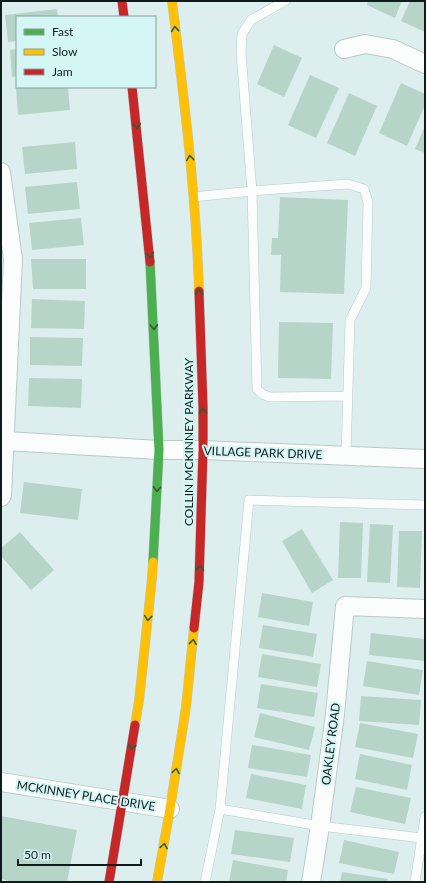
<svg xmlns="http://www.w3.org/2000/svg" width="426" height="883" font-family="Lato,sans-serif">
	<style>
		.building { fill: #b7d4c9 }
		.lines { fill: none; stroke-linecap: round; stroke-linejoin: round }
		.lane-casing { stroke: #bac9c8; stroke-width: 10 }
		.street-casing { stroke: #bac9c8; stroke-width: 20 }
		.fast-casing { stroke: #bac9c8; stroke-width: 10 }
		.slow-casing { stroke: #bac9c8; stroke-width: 10 }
		.jam-casing { stroke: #bac9c8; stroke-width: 10 }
		.lane { stroke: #fafdfc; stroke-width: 9 }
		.street { stroke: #fafdfc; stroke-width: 18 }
		.fast { stroke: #4caf50; stroke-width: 9 }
		.slow { stroke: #ffc107; stroke-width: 9 }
		.jam { stroke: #c62828; stroke-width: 9 }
		.oneway { stroke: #2b5e33 }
		.labels { text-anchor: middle; stroke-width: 4; stroke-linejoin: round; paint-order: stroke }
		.street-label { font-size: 12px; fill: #101c1c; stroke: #d4f7f5 }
	</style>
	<rect width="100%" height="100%" fill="#dcefee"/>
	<path class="building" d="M368 1H402L395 18 367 5Z
		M410 1H425V32L401 21Z
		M57 9 58 17H17V41L8 42 5 15Z
		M274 45 302 58 284 97 257 84Z
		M17 49V76L12 77 10 50Z
		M310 75 339 88 316 138 288 125Z
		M401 83 425 94V105L407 146 379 133Z
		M27 87H68L70 110 18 115 16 88Z
		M349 93 377 106 355 156 327 143Z
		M425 126V153L415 149Z
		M75 142 77 169 25 174 22 147Z
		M77 182 80 209 28 214 25 187Z
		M280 197 348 200 344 294 280 292 281 255H271L272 238H278Z
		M81 218 84 245 32 250 29 223Z
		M31 259H86V289H33Z
		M32 299 85 301 84 329 31 328Z
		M279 322 333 323 331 379 278 378Z
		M30 337 83 338 82 366 30 365Z
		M29 378 82 379 81 408 28 406Z
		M24 482 82 489 78 520 20 513Z
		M340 522 363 523 361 578H338Z
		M370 524 393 525 390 583 367 582Z
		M302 529 333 580 312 593 282 541Z
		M399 531H422L420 588 397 587Z
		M20 532 54 570 31 590 1 556V548Z
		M262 593 313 602 309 626 258 617Z
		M263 625 317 634 313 657 259 648Z
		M371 633 425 639V661L369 655Z
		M262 654 321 664 317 687 258 677Z
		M367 661 423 670 419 695 363 686Z
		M261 684 318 693 314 717 257 708Z
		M361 696 421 700 419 725 359 721Z
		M260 713 315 727 309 750 254 737Z
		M360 723 418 734 413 758 355 747Z
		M252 745 311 755 307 777 248 768Z
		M360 754 412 765 407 790 355 779Z
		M251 774 306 785 302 809 246 798Z
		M356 787 411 798 405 824 350 812Z
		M1 816 77 830 67 882H8L9 881 1 879Z
		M235 830 294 838 290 862 231 854Z
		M344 840 399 852 394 874 339 863Z
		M233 860 288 870 286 882H229Z
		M342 872 388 879 387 882H340Z"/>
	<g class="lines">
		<g class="lane-casing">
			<path id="lane" d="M193 197 252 191 241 53 242 34 251 20 285 1
				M346 456 350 320 366 288 368 202 364 189 348 184 252 191 257 389 262 394 270 397 347 396
				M220 809 249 500 425 505
				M205 882 220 809 320 826 422 838
				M415 882 425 817"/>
		</g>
		<g class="street-casing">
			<path id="street" d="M344 49 365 44 393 49 425 64
				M1 172 13 259 2 495 1 497
				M5 441 159 450H203L425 459
				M1 782 170 809
				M311 882 320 826 335 714 345 606 425 609"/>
		</g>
		<g class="fast-casing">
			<path id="fast" d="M150 262 159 450 153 562"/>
		</g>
		<g class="slow-casing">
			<path id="slow" d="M172 1C184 98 196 194 199 291
				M135 725 139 701 152 578 153 562
				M157 882 170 809 186 707 194 628"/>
		</g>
		<g class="jam-casing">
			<path id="jam" d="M122 1 124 17
				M132 87 150 262
				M194 628 199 582 203 450V407L199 291
				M109 882 135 725"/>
		</g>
		<use href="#lane" class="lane"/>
		<use href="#street" class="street"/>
		<use href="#fast" class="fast"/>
		<use href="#slow" class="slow"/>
		<use href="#jam" class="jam"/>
	</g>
	<defs><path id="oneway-chevron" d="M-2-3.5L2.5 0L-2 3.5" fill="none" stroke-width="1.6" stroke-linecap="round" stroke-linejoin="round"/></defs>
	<g class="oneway">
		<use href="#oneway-chevron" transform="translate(175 29) rotate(-96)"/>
		<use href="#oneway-chevron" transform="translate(137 126) rotate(84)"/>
		<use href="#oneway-chevron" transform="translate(190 158) rotate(-96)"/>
		<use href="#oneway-chevron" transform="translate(150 255) rotate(84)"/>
		<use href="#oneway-chevron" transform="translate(199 292) rotate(-92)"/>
		<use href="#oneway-chevron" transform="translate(154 327) rotate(87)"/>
		<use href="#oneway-chevron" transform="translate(203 411) rotate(-90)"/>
		<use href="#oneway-chevron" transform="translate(157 489) rotate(93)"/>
		<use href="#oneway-chevron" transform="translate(200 568) rotate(-88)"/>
		<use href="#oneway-chevron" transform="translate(148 618) rotate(96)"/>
		<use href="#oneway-chevron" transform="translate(193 642) rotate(-84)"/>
		<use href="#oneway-chevron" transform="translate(132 747) rotate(99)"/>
		<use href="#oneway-chevron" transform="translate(176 771) rotate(-81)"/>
		<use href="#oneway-chevron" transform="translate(164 846) rotate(-80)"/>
	</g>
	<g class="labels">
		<g class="street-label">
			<text transform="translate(189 442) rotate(-90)" y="4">COLLIN MCKINNEY PARKWAY</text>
			<text transform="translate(263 453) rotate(2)" y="4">VILLAGE PARK DRIVE</text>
			<text transform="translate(331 744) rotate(-83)" y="4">OAKLEY ROAD</text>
			<text transform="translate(86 796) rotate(9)" y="4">MCKINNEY PLACE DRIVE</text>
		</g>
	</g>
	<rect width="426" height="883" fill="none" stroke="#101c1c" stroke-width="4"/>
	<rect x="16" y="16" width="140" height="72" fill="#d4f7f5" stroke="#869f9e"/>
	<rect x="24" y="29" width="20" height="6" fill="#4caf50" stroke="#869f9e"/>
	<text x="52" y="36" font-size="12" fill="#101c1c">Fast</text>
	<rect x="24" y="49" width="20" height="6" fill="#ffc107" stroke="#869f9e"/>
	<text x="52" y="56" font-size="12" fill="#101c1c">Slow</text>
	<rect x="24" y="69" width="20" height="6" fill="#c62828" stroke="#869f9e"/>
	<text x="52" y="76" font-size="12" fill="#101c1c">Jam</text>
	<path d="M18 859v6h123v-6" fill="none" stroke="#101c1c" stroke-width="2"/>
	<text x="24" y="859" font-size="12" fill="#101c1c" stroke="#d4f7f5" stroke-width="3" paint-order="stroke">50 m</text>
</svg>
